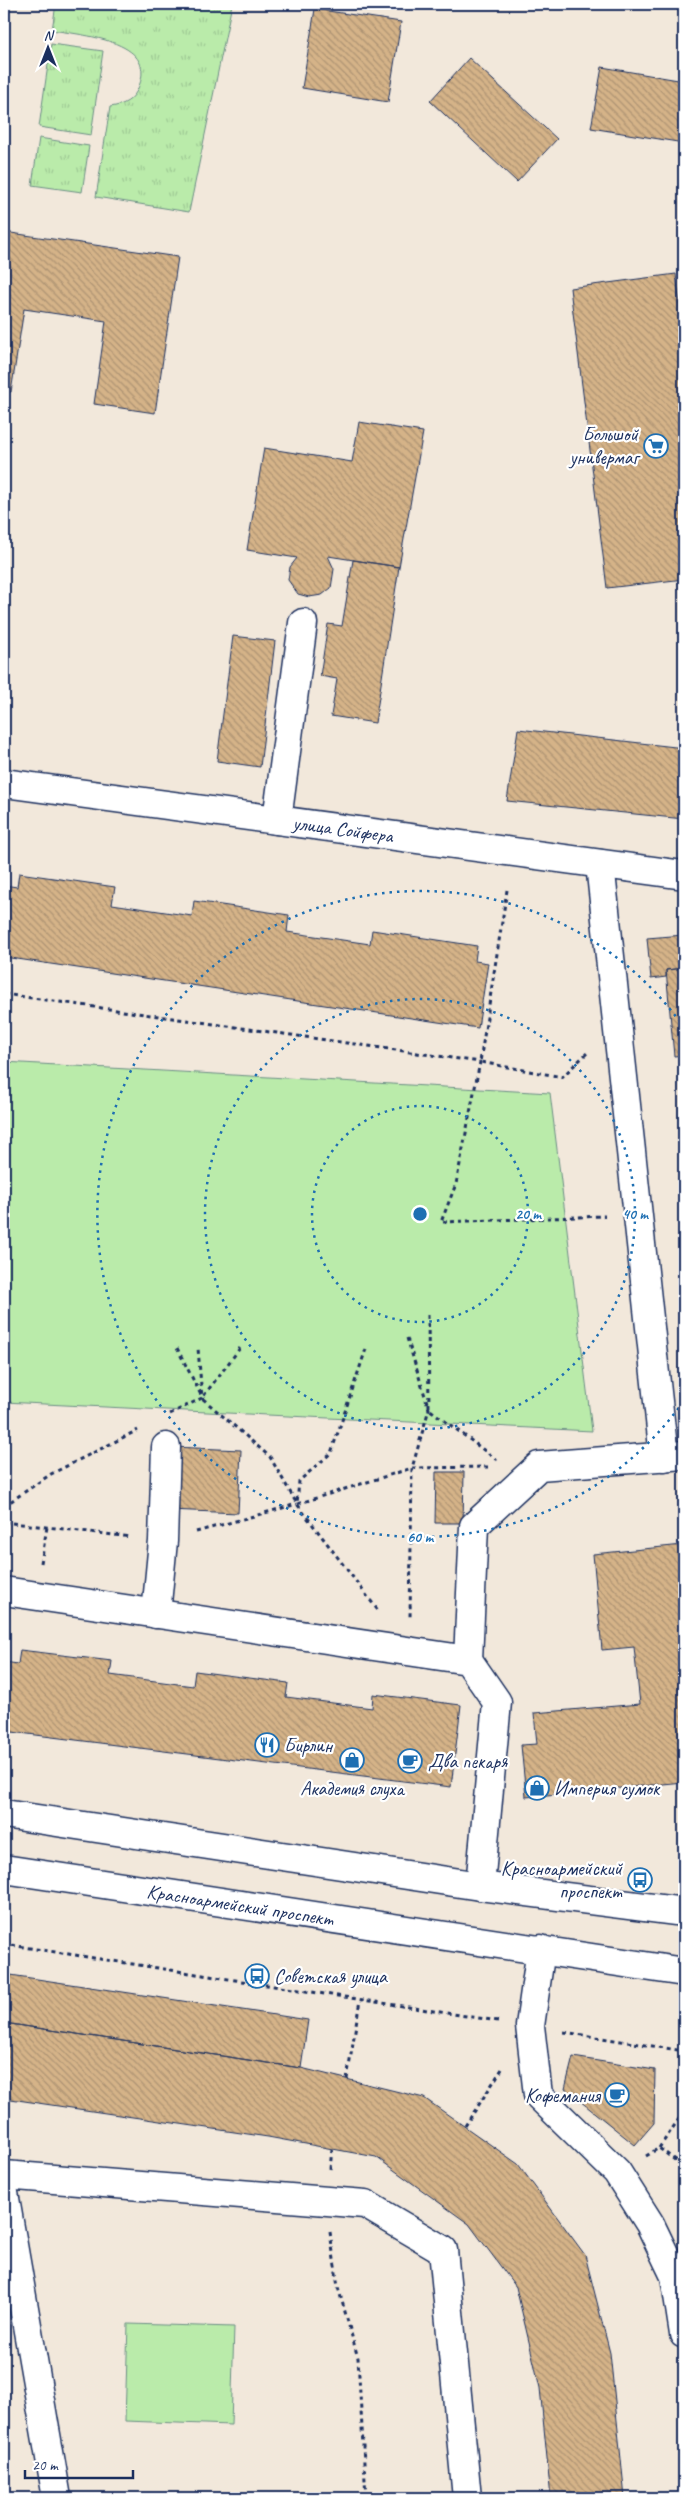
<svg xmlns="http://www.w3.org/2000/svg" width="688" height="2502" font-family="Caveat,sans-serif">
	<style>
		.grass { fill: url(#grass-tufts); stroke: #6a8d84 }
		.green { fill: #baebaa; stroke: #6a8d84 }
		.building { fill: url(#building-back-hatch); stroke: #1b2f5e }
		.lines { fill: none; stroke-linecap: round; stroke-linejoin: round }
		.minor-casing { stroke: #1b2f5e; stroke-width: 31 }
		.major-casing { stroke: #1b2f5e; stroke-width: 31 }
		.path { stroke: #1b2f5e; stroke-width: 3; stroke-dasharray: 4 4; stroke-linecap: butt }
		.minor { stroke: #fff; stroke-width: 28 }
		.major { stroke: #fff; stroke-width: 28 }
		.tram { stroke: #1b2f5e; stroke-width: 1 }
		.ring { fill: none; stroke: #1f6fb2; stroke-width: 2.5; stroke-dasharray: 2.5 5 }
		.labels { text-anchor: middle; stroke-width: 4.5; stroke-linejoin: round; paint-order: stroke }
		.poi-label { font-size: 20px; fill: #1b2f5e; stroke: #fff; text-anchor: start }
		.street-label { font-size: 20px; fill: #1b2f5e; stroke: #fff }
		.centre { fill: #1f6fb2; stroke: #fff; stroke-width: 2.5 }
		.ring-label { font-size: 15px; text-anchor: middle; font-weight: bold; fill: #1f6fb2; stroke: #fff; stroke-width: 4.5; stroke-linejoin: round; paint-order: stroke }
	</style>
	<defs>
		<pattern id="grass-tufts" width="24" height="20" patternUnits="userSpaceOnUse" patternTransform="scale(1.25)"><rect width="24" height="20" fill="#baebaa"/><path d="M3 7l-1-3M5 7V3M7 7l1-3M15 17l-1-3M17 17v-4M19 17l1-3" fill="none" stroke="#9fca95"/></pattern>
		<pattern id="building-back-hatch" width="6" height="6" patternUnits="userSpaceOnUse" patternTransform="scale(1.25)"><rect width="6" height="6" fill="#d5b388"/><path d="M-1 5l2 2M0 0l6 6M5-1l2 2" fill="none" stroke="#ac9272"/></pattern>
	</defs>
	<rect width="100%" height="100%" fill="#f2e8db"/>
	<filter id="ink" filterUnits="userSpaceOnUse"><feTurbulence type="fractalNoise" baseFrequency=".02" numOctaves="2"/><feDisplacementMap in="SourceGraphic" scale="10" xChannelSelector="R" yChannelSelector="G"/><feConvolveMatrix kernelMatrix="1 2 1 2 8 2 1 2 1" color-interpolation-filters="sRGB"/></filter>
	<g filter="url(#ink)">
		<path class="grass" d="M56 4H232L189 212 96 197 110 107C124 105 134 100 139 86 158 40 80 35 52 30Z
			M51 44 103 51 91 135 39 127Z
			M39 138 89 146 82 192 32 185Z"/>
		<path class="green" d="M4 1062 550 1093 592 1431 4 1402Z
			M128 2324 234 2327 231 2425 125 2421Z"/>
		<path class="building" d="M315 9 401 22 388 102 302 88Z
			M469 58 557 139 517 182 430 101Z
			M602 67 684 81V143L591 128Z
			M4 232 178 257 155 413 94 404 106 321 24 309 11 392 4 391Z
			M684 237V266H679Z
			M676 274 684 338V579L607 588 570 288Z
			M359 422 423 432 399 567 328 556 334 569 331 588 322 595 309 597 298 594 288 580 290 567 297 558 247 550 264 448 352 462Z
			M353 560 399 567 375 723 331 716 337 679 320 676 328 624 342 626Z
			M233 636 275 641 260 767 217 761Z
			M518 729 684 748V819L507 801Z
			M19 873 115 887 112 904 192 916 194 901 289 915 287 932 370 944 372 930 477 946 475 961 488 963 478 1028 4 957V885L17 887Z
			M684 935V968L666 970V977L651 979 647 938Z
			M684 968V1055L674 1056 666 970Z
			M172 1447 241 1450 238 1513 169 1510Z
			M436 1472H464L463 1523H435Z
			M683 1545 684 1782 526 1797 521 1745 537 1744 534 1713 640 1704 634 1647 602 1650 593 1554Z
			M20 1650 112 1661 110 1675 193 1686 195 1671 288 1683 286 1697 372 1708 373 1694 461 1705 451 1787 4 1731V1662L18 1664Z
			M4 1974 308 2020 301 2068 4 2023Z
			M4 2023 301 2068 424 2098 518 2164 585 2255 610 2353 625 2498H551L540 2388 516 2287 469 2224 376 2157 268 2137 4 2098Z
			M573 2057 655 2070 654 2123 635 2145 565 2089Z"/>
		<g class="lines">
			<g class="minor-casing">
				<g id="minor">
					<path id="s1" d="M4 783 684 875"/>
					<path d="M277 820 303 623"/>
					<path d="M600 864 664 1457"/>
					<path d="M4 1591 468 1660 497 1702 480 1886"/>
					<path d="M156 1614 163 1541 166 1447"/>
					<path d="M468 1660 474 1526 539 1466 684 1455"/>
					<path d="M541 1949 530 2026 538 2095 617 2172 650 2224 675 2276 684 2334"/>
					<path d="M4 2175 365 2204 443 2250 467 2498"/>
					<path d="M4 2193 57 2498"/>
				</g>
			</g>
			<g class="major-casing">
				<g id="major">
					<path d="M4 1814 480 1886 684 1912"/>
					<path id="s2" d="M4 1869 684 1972"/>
				</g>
			</g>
			<path class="path" d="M507 890 480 1062 562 1077 587 1053
				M4 994 480 1062 456 1184 441 1222 605 1216
				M428 1315 429 1409 497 1460
				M407 1338 429 1409 412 1468 410 1619
				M177 1348 201 1395
				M240 1348 202 1398 270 1457 297 1504 380 1613
				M366 1349 331 1453 299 1481 297 1504 412 1468 488 1467
				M170 1414 202 1398 198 1348
				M4 1506 51 1474 138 1430
				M4 1522 131 1537
				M196 1532 297 1504
				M41 1563 47 1527
				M4 1944 498 2021
				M564 2032 684 2051
				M347 2079 360 2000
				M465 2126 502 2069
				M659 2148 683 2113 682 2050
				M646 2156 659 2148 684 2167
				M330 2169 332 2149
				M330 2232 338 2287 358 2358 366 2498"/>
			<use href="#minor" class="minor"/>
			<use href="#major" class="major"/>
			<path class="tram" d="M666 4 684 7"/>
		</g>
	</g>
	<g class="ring">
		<circle cx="420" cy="1214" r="108"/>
		<circle cx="420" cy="1214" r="215"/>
		<path d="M683 1402A323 323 0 1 1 683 1026"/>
	</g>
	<defs>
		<g id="supermarket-ring" transform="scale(1.25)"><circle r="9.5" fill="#fff" stroke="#1f6fb2" stroke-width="1.5"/><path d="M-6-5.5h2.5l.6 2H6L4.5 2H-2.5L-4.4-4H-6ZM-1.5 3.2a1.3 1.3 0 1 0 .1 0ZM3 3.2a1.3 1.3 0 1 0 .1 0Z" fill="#1f6fb2"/></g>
		<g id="restaurant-ring" transform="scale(1.25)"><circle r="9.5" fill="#fff" stroke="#1f6fb2" stroke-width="1.5"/><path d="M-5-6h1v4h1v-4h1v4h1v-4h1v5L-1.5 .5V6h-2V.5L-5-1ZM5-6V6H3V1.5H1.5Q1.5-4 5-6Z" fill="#1f6fb2"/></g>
		<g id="shop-ring" transform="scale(1.25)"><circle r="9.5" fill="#fff" stroke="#1f6fb2" stroke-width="1.5"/><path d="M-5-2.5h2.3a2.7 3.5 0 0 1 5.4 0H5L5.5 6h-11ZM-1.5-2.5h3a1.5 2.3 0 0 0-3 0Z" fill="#1f6fb2"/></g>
		<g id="cafe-ring" transform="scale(1.25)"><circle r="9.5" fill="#fff" stroke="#1f6fb2" stroke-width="1.5"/><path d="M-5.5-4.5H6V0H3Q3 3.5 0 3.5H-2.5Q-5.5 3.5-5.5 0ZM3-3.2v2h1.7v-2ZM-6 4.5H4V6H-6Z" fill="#1f6fb2"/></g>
		<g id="bus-ring" transform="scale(1.25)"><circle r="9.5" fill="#fff" stroke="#1f6fb2" stroke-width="1.5"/><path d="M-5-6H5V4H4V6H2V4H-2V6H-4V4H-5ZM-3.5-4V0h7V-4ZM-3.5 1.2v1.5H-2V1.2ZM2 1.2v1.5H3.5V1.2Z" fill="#1f6fb2"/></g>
	</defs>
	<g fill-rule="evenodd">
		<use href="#supermarket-ring" x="656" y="446"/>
		<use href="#restaurant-ring" x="267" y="1745"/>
		<use href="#shop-ring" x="352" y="1760"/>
		<use href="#cafe-ring" x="410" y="1761"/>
		<use href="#shop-ring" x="537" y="1788"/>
		<use href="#bus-ring" x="640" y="1880"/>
		<use href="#bus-ring" x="257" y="1976"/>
		<use href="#cafe-ring" x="617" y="2095"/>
	</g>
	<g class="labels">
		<g class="poi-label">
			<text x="638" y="441" text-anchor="end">Большой<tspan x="638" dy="23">универмаг</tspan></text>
			<text x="284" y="1752">Бирлин</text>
			<text x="428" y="1768">Два пекаря</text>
			<text x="352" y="1795" text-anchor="middle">Академия слуха</text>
			<text x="554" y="1795">Империя сумок</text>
			<text x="622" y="1875" text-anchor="end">Красноармейский<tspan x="622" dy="23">проспект</tspan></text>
			<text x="274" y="1983">Советская улица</text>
			<text x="600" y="2102" text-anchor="end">Кофемания</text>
		</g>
		<g class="street-label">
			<text dy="7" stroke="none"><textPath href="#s1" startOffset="342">улица Сойфера</textPath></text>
			<text dy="7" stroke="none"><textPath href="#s2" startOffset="239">Красноармейский проспект</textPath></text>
		</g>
	</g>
	<circle cx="420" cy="1214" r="8" class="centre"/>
	<g class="ring-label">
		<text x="528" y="1219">20 m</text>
		<text x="635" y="1219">40 m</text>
		<text x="420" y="1542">60 m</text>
	</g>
	<rect width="688" height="2502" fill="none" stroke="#fff" stroke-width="20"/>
	<rect x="10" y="10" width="668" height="2482" fill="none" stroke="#1b2f5e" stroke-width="2" filter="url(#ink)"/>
	<g transform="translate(48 48)" stroke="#ffffff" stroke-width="4" paint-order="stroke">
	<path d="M0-4L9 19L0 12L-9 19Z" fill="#1b2f5e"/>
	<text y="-8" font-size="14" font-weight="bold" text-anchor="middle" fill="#1b2f5e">N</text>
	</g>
	<path d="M25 2470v8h108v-8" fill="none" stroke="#1b2f5e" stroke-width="2.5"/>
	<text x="32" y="2470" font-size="15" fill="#1b2f5e" stroke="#ffffff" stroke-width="4" paint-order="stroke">20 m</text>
</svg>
